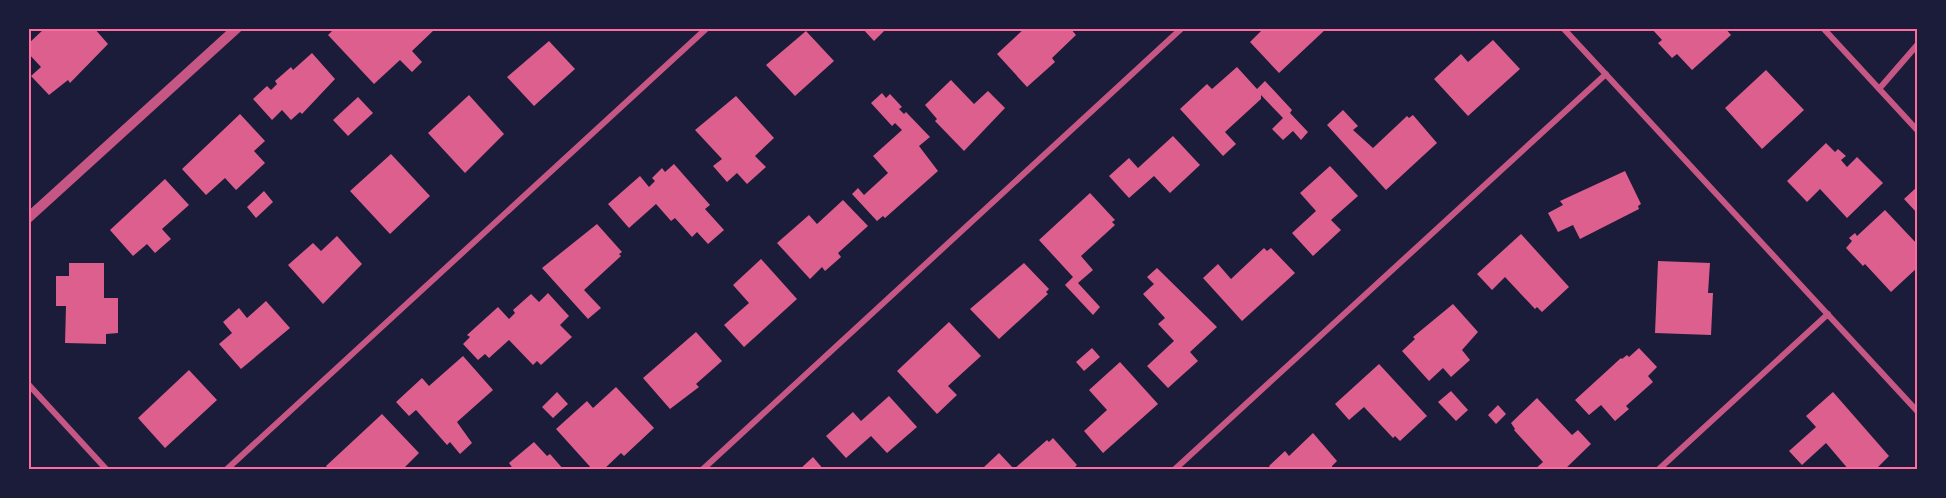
<svg xmlns="http://www.w3.org/2000/svg" width="1946" height="498" font-family="'PT Sans',sans-serif">
	<style>
		.building { fill: #dd5f8e }
		.lines { fill: none; stroke-linecap: round; stroke-linejoin: round }
		.minor { stroke: #c65784; stroke-width: 6 }
		.tertiary { stroke: #c65784; stroke-width: 10 }
		.neatline { fill: none; stroke: #ff6b9d; stroke-width: 2 }
	</style>
	<rect width="100%" height="100%" fill="#1b1b3a"/>
	<path class="building" d="M45 28H94L108 44 70 83 68 80 49 95 31 76 41 67 28 53V44Z
		M335 28H432L434 30 412 51 422 62 412 72 400 60 374 84 328 35Z
		M862 28H887L874 41Z
		M1025 28H1070L1076 35 1052 58 1055 62 1027 87 997 54Z
		M1264 28H1327L1279 73 1250 42Z
		M1651 28H1725L1731 35 1692 70 1677 54 1672 58 1658 43 1662 40Z
		M806 31 834 61 795 96 766 65Z
		M1493 40 1520 69 1468 116 1434 79 1461 54 1468 62Z
		M549 41 575 69 534 106 507 77Z
		M312 53 335 79 302 114 300 112 291 120 282 110 272 120 253 99 267 86 271 90 277 84 275 81 291 67 293 70Z
		M1237 67 1257 89 1265 81 1292 110 1290 113 1308 132 1301 140 1293 131 1283 140 1272 129 1283 118 1261 95V99L1225 132 1236 144 1223 156 1180 109 1207 84 1212 89Z
		M1766 70 1804 110 1762 149 1725 108Z
		M951 80 974 104 988 91 1005 108 964 151 935 121 937 119 925 105Z
		M882 93 886 98 890 94 902 107 899 109 904 114 906 112 930 137 919 146 938 171 885 218 883 216 877 221 852 194 858 188 864 195 888 173 873 156 902 130 895 123 892 126 871 103Z
		M469 95 504 134 465 173 428 133Z
		M736 96 774 138 755 156 766 167 747 184 737 173 727 182 713 166 722 159 695 130Z
		M358 97 373 113 348 136 333 120Z
		M1343 110 1358 126 1353 130 1373 148 1407 116 1409 118 1413 115 1437 143 1386 190 1327 125Z
		M240 114 265 141 254 151 265 163 236 190 225 178 206 195 182 169Z
		M1173 136 1200 165 1170 193 1154 176 1129 198 1109 176 1129 158 1138 168Z
		M1826 143 1835 152 1838 149 1846 156 1841 160 1847 167 1857 157 1883 183 1847 218 1820 189 1807 202 1787 181Z
		M391 154 430 196 390 234 350 191Z
		M674 164 710 205 705 209 724 230 708 244 697 232 692 237 675 218 671 221 656 204 629 228 608 204 640 176 649 187 655 181 652 178 662 168 665 172Z
		M1330 166 1358 196 1331 220 1341 230 1313 256 1292 233 1316 211 1300 193Z
		M1625 171 1641 204 1638 206 1639 209 1580 239 1573 225 1558 232 1548 213 1563 205 1560 201Z
		M165 179 189 205 162 229 171 239 155 253 147 244 133 256 110 230Z
		M1918 186V214L1904 199Z
		M264 191 273 202 256 218 247 207Z
		M1090 193 1115 220 1112 222 1115 225 1081 256 1093 270 1078 283 1100 307 1093 315 1065 285 1073 277 1039 240Z
		M843 200 868 226 838 253 841 257 825 271 822 267 810 279 777 243 809 215 817 224Z
		M1885 210 1918 245V267L1891 292 1865 264 1863 266 1846 248 1852 241 1849 238 1855 233 1857 236Z
		M597 224 622 252 619 254 621 256 584 290 601 308 588 319 542 268Z
		M1521 234 1569 287 1542 312 1537 307 1535 309 1505 277 1492 290 1477 274Z
		M337 236 362 264 323 304 288 265 313 243 321 251Z
		M1264 248 1267 251 1271 248 1295 273 1242 321 1203 278 1218 264 1231 279Z
		M761 259 797 299 744 347 724 325 749 303 733 285Z
		M1658 261 1710 263 1708 293H1713L1711 335 1655 333Z
		M69 263H104V298H118V333L106 334V344L65 343 66 306H56V276H69Z
		M1024 263 1049 289 1046 292 1048 294 999 339 970 309Z
		M1157 268 1217 327 1190 352 1198 361 1168 388 1147 366 1174 341 1158 324 1165 318 1143 294 1154 284 1147 277Z
		M548 293 569 316 560 325 572 337 541 365 537 361 533 365 509 340 489 358 485 354 478 360 463 344 470 337 467 335 498 307 509 319 515 313 513 310 531 294 539 302Z
		M266 301 290 328 241 369 219 344 232 333 223 322 239 308 247 318Z
		M1453 304 1478 332 1462 350 1470 360 1451 377 1443 368 1429 381 1402 351 1415 339 1413 337Z
		M949 322 981 356 948 386 957 395 937 414 897 371Z
		M696 332 722 361 696 384 699 387 670 409 643 378Z
		M1092 348 1100 357 1084 371 1076 362Z
		M1639 348 1657 367 1648 376 1653 382 1626 406 1629 409 1615 421 1601 405 1589 415 1575 400 1621 358 1622 359 1627 355 1629 357Z
		M463 356 493 390 457 422 472 443 460 454 450 442 447 445 416 410 409 416 396 402 422 378 429 386Z
		M1120 362 1158 404 1103 453 1084 431 1107 410 1089 390Z
		M1379 364 1427 416 1400 441 1395 436 1393 438 1364 407 1349 420 1335 404Z
		M189 370 217 400 165 448 138 418Z
		M616 387 654 428 624 456 621 453 603 470H593L556 429 587 401 593 408Z
		M1451 391 1468 410 1456 421 1438 402Z
		M557 392 568 404 553 418 542 407Z
		M1833 392 1889 456 1875 470H1849L1826 443 1802 465 1789 451 1816 427 1806 416Z
		M889 396 917 427 887 453 871 436 846 458 826 436 853 412 861 421Z
		M1537 398 1572 435 1578 430 1591 444 1564 470H1534L1543 462 1514 430 1515 429 1511 423Z
		M1498 405 1506 414 1496 424 1488 415Z
		M382 414 419 453 402 470H329L326 466Z
		M1313 433 1337 461 1332 466V470H1272L1269 466 1285 451 1289 456Z
		M1053 438 1077 465 1072 470H986L984 467 999 453 1014 469 1047 440 1049 442Z
		M534 442 547 456 550 454 564 470H514L509 463Z
		M813 457 824 470H799Z"/>
	<g class="lines">
		<path class="minor" d="M1563 28 1918 412
			M1823 28 1918 131
			M1879 89 1918 44
			M28 384 107 470
			M226 470 707 28
			M702 470 1182 28
			M1174 470 1606 74
			M1658 470 1828 314"/>
		<path class="tertiary" d="M28 218 237 28"/>
	</g>
	<rect width="1946" height="498" fill="none" stroke="#1b1b3a" stroke-width="60"/>
	<rect x="30" y="30" width="1886" height="438" class="neatline"/>
</svg>
